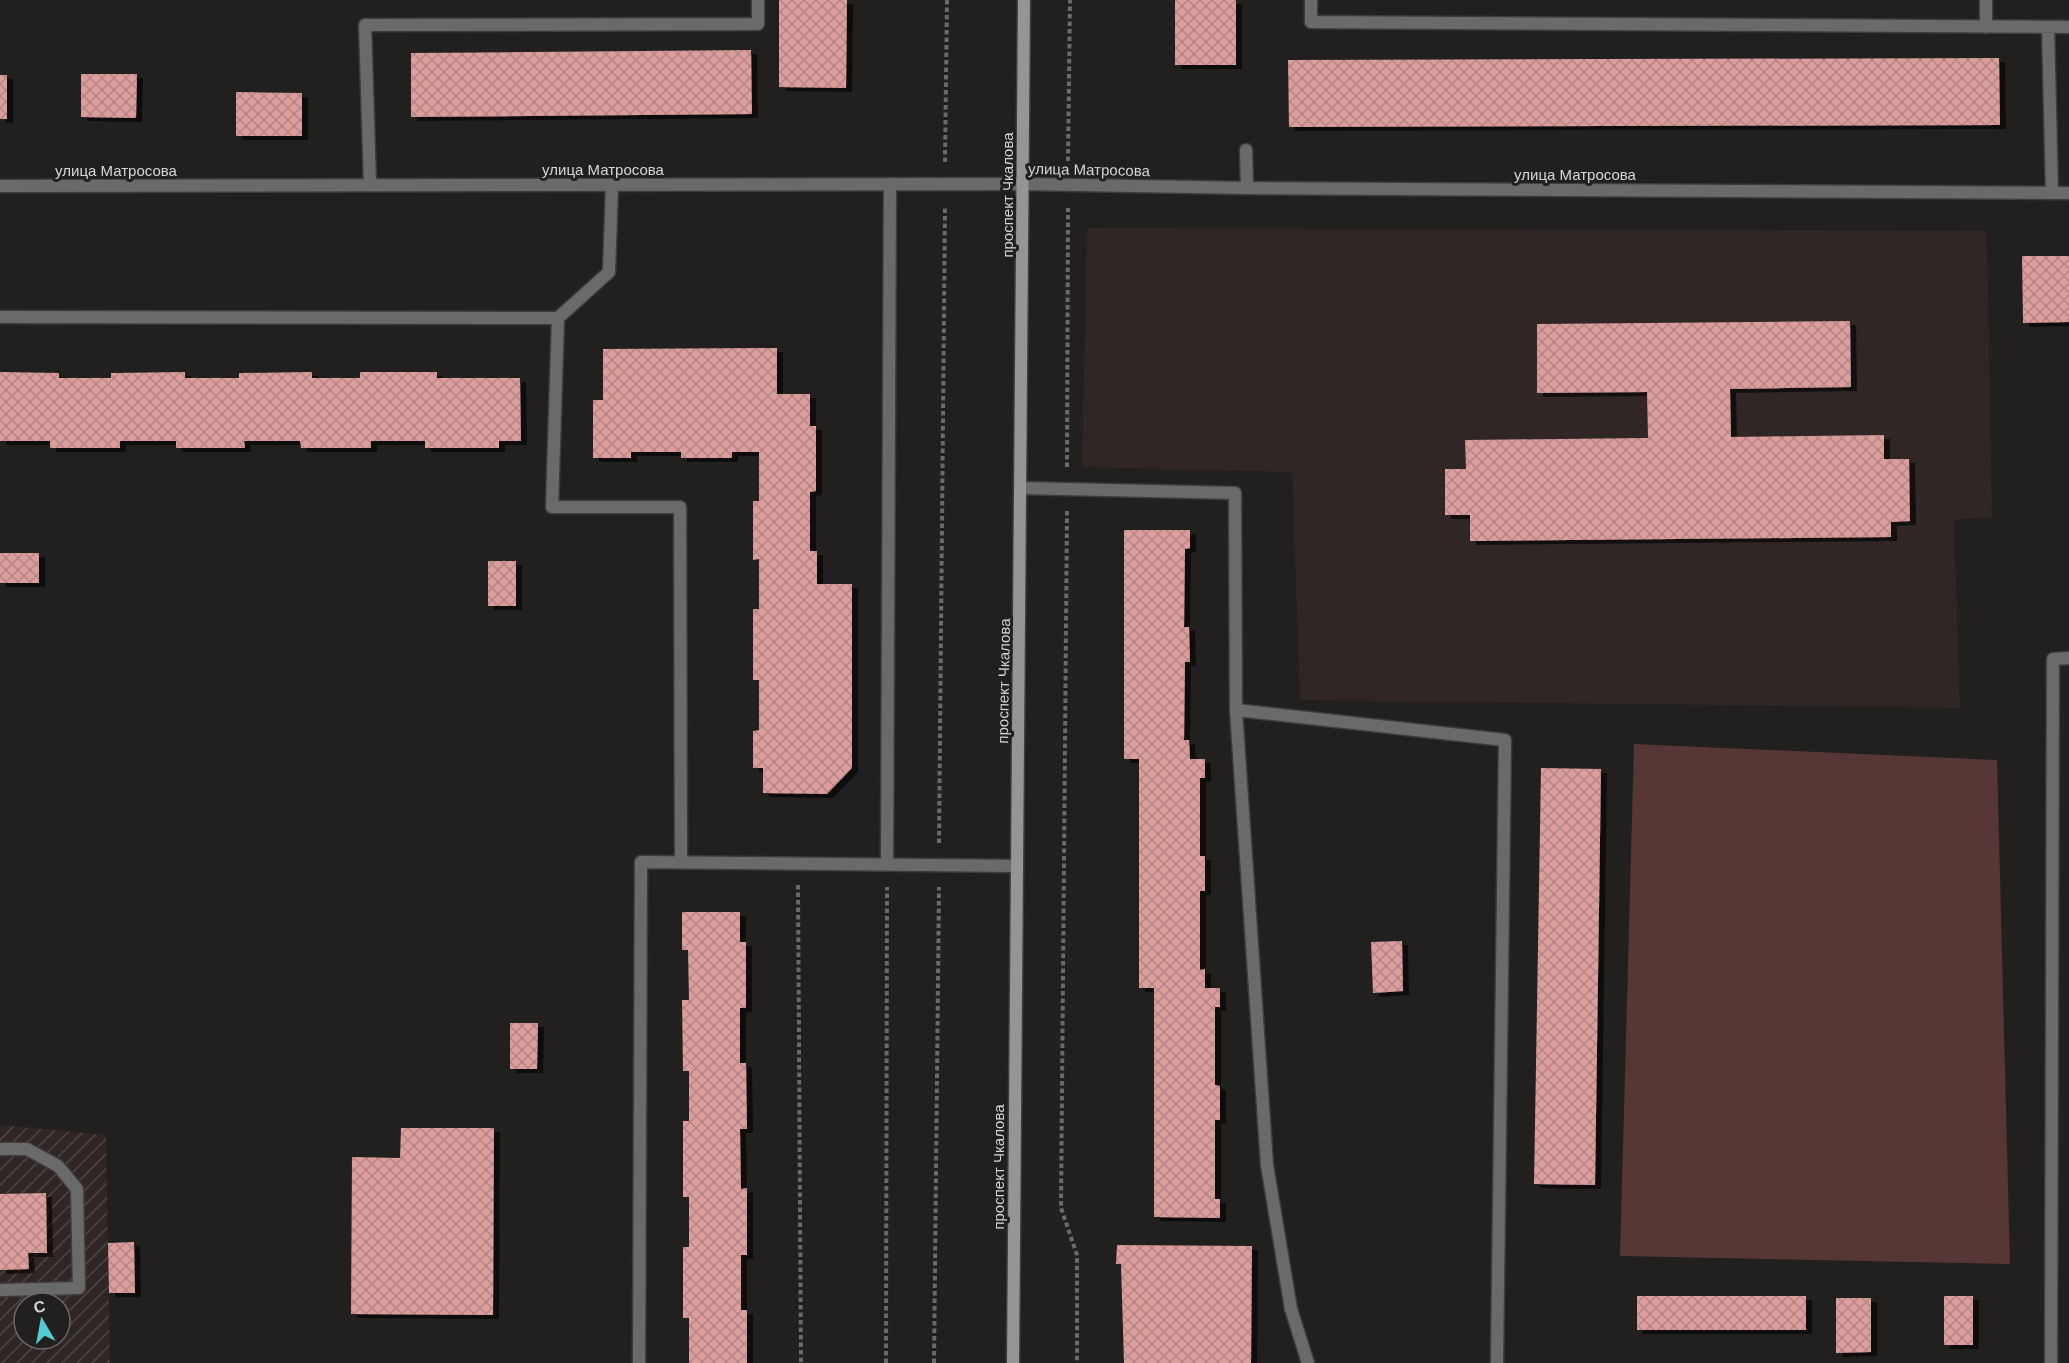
<svg xmlns="http://www.w3.org/2000/svg" width="2069" height="1363" font-family="Arial,sans-serif">
	<style>
		.built { fill: #302625 }
		.industrial { fill: url(#industrial-furrows); fill-rule: evenodd }
		.green { fill: #573636 }
		.building { fill: url(#building-cross-hatch); filter: url(#shadow) }
		.lines { fill: none; stroke-linecap: round; stroke-linejoin: round }
		.service-casing { stroke: #3f3c3c; stroke-width: 15 }
		.minor-casing { stroke: #3f3c3c; stroke-width: 15 }
		.secondary-casing { stroke: #3f3c3c; stroke-width: 15 }
		.path { stroke: #6b6969; stroke-width: 4; stroke-dasharray: 4.5 3; stroke-linecap: butt }
		.service { stroke: #6b6a6a; stroke-width: 12 }
		.minor { stroke: #6b6a6a; stroke-width: 12 }
		.secondary { stroke: #979494; stroke-width: 12 }
		.labels { text-anchor: middle; stroke-width: 6; stroke-linejoin: round; paint-order: stroke }
		.street-label { font-size: 15px; fill: #d7d5d5; stroke: #221f1f }
	</style>
	<defs>
		<pattern id="industrial-furrows" width="10" height="10" patternUnits="userSpaceOnUse" patternTransform="scale(1.5)"><rect width="10" height="10" fill="#302625"/><path d="M-1 1l2-2M0 10L10 0M9 11l2-2" fill="none" stroke="#4d4544"/></pattern>
		<pattern id="building-cross-hatch" width="8" height="8" patternUnits="userSpaceOnUse" patternTransform="scale(1.5)"><rect width="8" height="8" fill="#dc9e9c"/><path d="M0 0l8 8M0 8l8-8" fill="none" stroke="#b58685"/></pattern>
		<filter id="shadow"><feDropShadow dx="6" dy="4" stdDeviation="0" flood-color="#0009"/></filter>
	</defs>
	<rect width="100%" height="100%" fill="#221f1f"/>
	<path class="built" d="M1087 228 1987 231 1992 517 1954 520 1960 708 1300 700 1292 472 1082 467Z"/>
	<path class="industrial" d="M0 1125 106 1135 110 1363H0ZM24 1303H60V1339H24Z"/>
	<path class="green" d="M1634 744 1997 760 2010 1264 1620 1256Z"/>
	<path class="building" d="M779 0H847L846 88 779 87Z
		M1175 0H1236V65H1175Z
		M751 50 752 114 411 117V53Z
		M1999 58 2000 125 1289 127 1288 60Z
		M81 74H137L136 118 81 117Z
		M0 75H7V119H0Z
		M236 92 302 93V136H236Z
		M2022 256H2069V322L2023 323Z
		M1850 321 1851 387 1730 389 1731 437 1884 435V459H1909L1910 521 1891 522V537L1470 541V515H1445V469H1466L1465 440 1648 438 1647 392 1537 393V324Z
		M777 348V394H810V426H816V491L810 492V551H817V584H852V768L827 794 763 793V768H753V731L759 730V680H753V609H759V559L753 560V501H759V452H732V458H681V452H631V458H593V400H603V349Z
		M0 372 59 373V378H111V373L185 372V378H239V373L312 372V378H360V372H437V378H520L521 441H499V448H425V441H371V448H301L300 441H244L245 448H176V441H120V448H50V441H0Z
		M1124 530H1190V548L1185 549 1184 627H1189L1190 662H1185L1184 740H1189L1190 759H1205V778H1200V856H1205V891H1200V970L1205 969V988H1220V1007H1215V1085L1220 1086V1120H1215V1199H1220V1218L1154 1217V988H1139V759H1124Z
		M0 553H39V583H0Z
		M488 561H516V606H488Z
		M1541 768 1601 769 1595 1185 1534 1184Z
		M682 912H740V942H746V1008H740V1063H746L747 1129H740L741 1189 747 1188V1255H741V1310H747V1363H689V1318H683V1247H689V1197H683V1121H689V1071H683L682 1000H689L688 950H682Z
		M1402 941 1403 991 1373 993 1371 942Z
		M510 1023H538L537 1069H510Z
		M401 1128H494L493 1315 351 1314 352 1157 400 1158Z
		M46 1193 47 1253H28L29 1269 0 1270V1194Z
		M134 1242 135 1293H109L108 1243Z
		M1117 1245 1252 1246 1251 1363H1124L1121 1264H1116Z
		M1637 1296H1806V1330H1637Z
		M1944 1296H1973V1345H1944Z
		M1836 1298H1871V1352L1836 1353Z"/>
	<g class="lines">
		<g class="service-casing">
			<path id="service" d="M1311 0V22L2069 27
				M1986 0V27
				M2048 27 2052 193
				M1246 150 1247 188
				M370 184 365 25 758 24V0
				M0 317 558 318 552 507H680L681 862
				M558 318 609 272 612 185
				M1021 488 1235 493 1236 710 1267 1165 1291 1309 1308 1363
				M1236 710 1505 740 1497 1363
				M887 865 890 184
				M0 1149H27L58 1166 77 1189 79 1288 0 1290
				M639 1363 641 862 1017 866
				M2051 1363 2053 659 2069 658"/>
		</g>
		<g class="minor-casing">
			<path id="minor" d="M0 186 1023 184 1247 188 2069 193"/>
		</g>
		<g class="secondary-casing">
			<path id="secondary" d="M1013 1363 1024 0"/>
		</g>
		<path class="path" d="M1068 161 1070 0
			M945 162 947 0
			M1067 467 1068 208
			M1067 511 1061 1208 1077 1255V1363
			M939 843 945 206
			M798 885 801 1363
			M886 1363 887 887
			M934 1363 939 887"/>
		<use href="#service" class="service"/>
		<use href="#minor" class="minor"/>
		<use href="#secondary" class="secondary"/>
	</g>
	<g class="labels">
		<g class="street-label">
			<text x="603" y="175">улица Матросова</text>
			<text transform="translate(1089 170) rotate(1)" y="5">улица Матросова</text>
			<text x="116" y="176">улица Матросова</text>
			<text x="1575" y="180">улица Матросова</text>
			<text transform="translate(1008 195) rotate(-90)" y="5">проспект Чкалова</text>
			<text transform="translate(1004 681) rotate(-89)" y="5">проспект Чкалова</text>
			<text transform="translate(999 1167) rotate(-90)" y="5">проспект Чкалова</text>
		</g>
	</g>
	<g transform="translate(42 1321) rotate(350)"><circle r="28" fill="#221f1f" stroke="#6a6868" stroke-width="1.5"/>
	<path d="M0-4.5L10 22L0 15L-10 22Z" fill="#51ccd3"/>
	<text y="-9" font-size="16" font-weight="bold" text-anchor="middle" fill="#d7d5d5">С</text>
	</g>
</svg>
